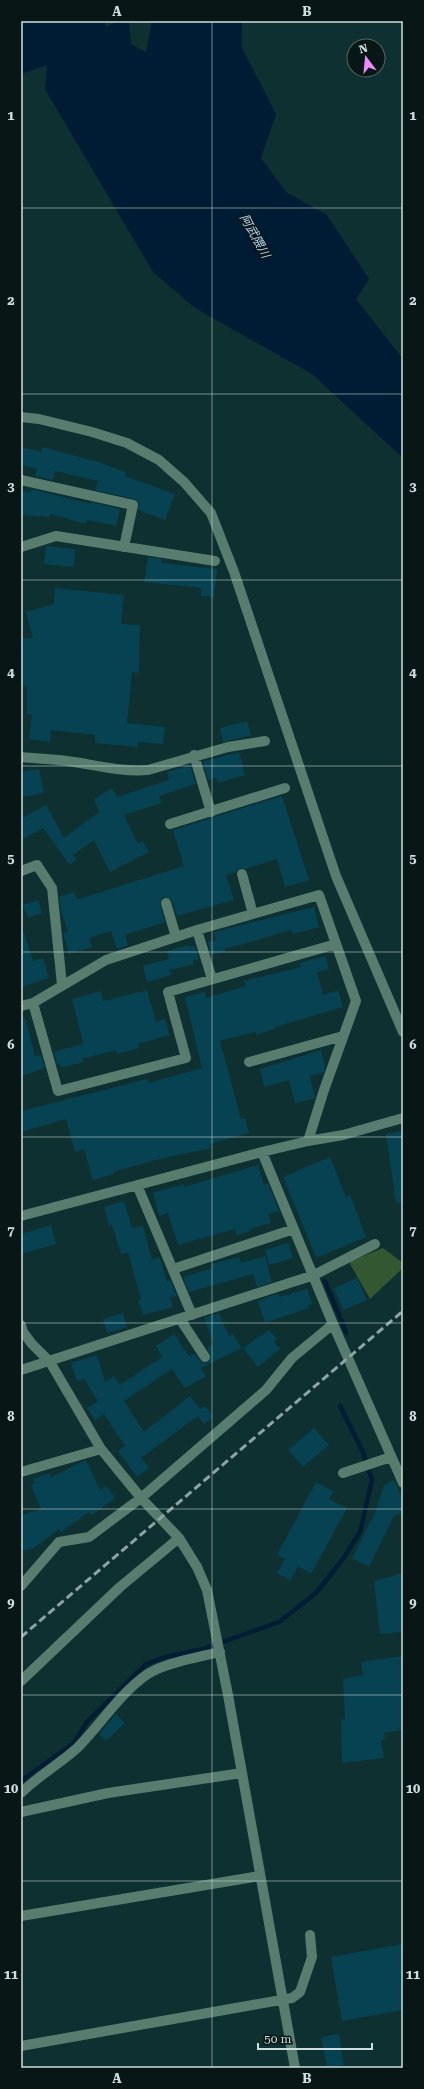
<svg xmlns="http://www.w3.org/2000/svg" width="424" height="2089" font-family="'Roboto Serif','Noto Sans JP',serif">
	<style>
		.green { fill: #325731 }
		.water { fill: #001c35 }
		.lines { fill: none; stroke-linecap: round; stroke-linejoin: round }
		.stream { stroke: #001c35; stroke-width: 4.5 }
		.building { fill: #064251 }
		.minor { stroke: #587c6e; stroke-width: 10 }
		.rail { stroke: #8ca4a3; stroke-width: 3; stroke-dasharray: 8 4; stroke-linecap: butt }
		.grid { fill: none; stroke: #ccdedd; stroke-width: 1; stroke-opacity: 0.55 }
		.labels { text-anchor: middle; stroke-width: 3.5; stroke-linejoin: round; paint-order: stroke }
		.water-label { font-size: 12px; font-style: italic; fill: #b8d8f5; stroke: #081616 }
		.neatline { fill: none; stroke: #ccdedd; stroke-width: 1.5 }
		.grid-label { font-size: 13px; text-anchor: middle; font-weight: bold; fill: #ccdedd }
	</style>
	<rect width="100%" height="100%" fill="#0e3030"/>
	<path class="green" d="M383 1248 403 1263V1268L370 1299 349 1262Z"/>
	<path class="water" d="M21 21H106L105 27 119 21H129L131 44 146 52 152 21H242V48L276 114 261 158 286 192 327 215 369 279 356 299 403 359V458L312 374 195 308 153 272 45 89 47 65 21 74Z"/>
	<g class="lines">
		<path class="stream" d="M325 1281 346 1332
			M21 1781 74 1743 87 1722 146 1664 165 1657 203 1649 279 1622 316 1593 343 1559 360 1532 372 1480 363 1452 340 1406"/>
	</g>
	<path class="building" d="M21 447 41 452 43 447 98 462 126 472 125 476 175 494 165 520 138 510 139 503 135 499 95 490 98 481 55 471 53 480 35 476 37 469 21 465Z
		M31 489 91 504V502L120 509 116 526 87 520 86 524 50 514 49 517 21 515V491L31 492Z
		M46 546 75 549 74 567 44 564Z
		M148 557 162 559V563L217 569 214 597 201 596 202 588 144 582Z
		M55 588 124 595 121 624 140 625 139 673 132 672 127 723 165 727 163 744 138 742V747L95 743V735L51 730 50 742 29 739 32 714H27V686H21L23 638H33L26 612 54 604Z
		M247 721 251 735 223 742 220 728Z
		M239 752 245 775 218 783 216 778 208 780 203 762Z
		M190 765 196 784 159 796 162 803 124 815 138 844 143 841 149 852 110 872 94 840 73 855 76 860 70 865 43 828 21 840V819L46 805 64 838 99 812 94 799 112 788 117 797 169 780 167 772Z
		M39 769 44 793 21 797V772Z
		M282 796 309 880 285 887 277 859 246 869 240 868 236 872 226 875 234 900 177 916 171 899 164 897 161 899 160 904 165 922 125 935 128 945 117 949 111 931 89 938 92 947 69 954 63 933 68 932 61 911 59 897 74 892 77 899H79L184 866 173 830Z
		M38 900 42 913 28 918 23 905Z
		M314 907 319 927 293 934 292 930 225 949 226 951 211 955 208 942 216 940 214 932Z
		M21 932H24L33 961 43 958 49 978 21 987Z
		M189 945 190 947 195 946 199 959 193 960 194 964 170 970 171 975 147 982 143 966 169 959 167 951Z
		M325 956 329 969 317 972 323 995 338 990 343 1007 275 1027V1029L256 1035 255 1032 220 1041 241 1119 245 1118 249 1133 210 1144 211 1148 160 1159 113 1172 114 1174 93 1180 84 1149 75 1152 66 1119 21 1132V1111L147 1079 149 1083 202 1068 185 997 205 992 206 998 246 986 244 981 301 967 300 963Z
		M147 990 156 1022 165 1019 170 1035 138 1044 139 1048 117 1054 116 1050 82 1059 83 1062 61 1068 60 1064 57 1065 54 1052 82 1044 83 1042 72 999 101 991 103 1001Z
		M21 1018H25L35 1056 41 1055 45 1068 21 1076Z
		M321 1050 325 1067 324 1072 310 1076 315 1098 295 1103 289 1080 264 1087 260 1069Z
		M403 1131V1202L396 1203 386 1134Z
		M330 1157 346 1197 350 1195 366 1237 316 1258 283 1177Z
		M258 1165 264 1185 268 1183 279 1211 268 1214 271 1223 250 1229 251 1231 237 1235 235 1229 178 1245 168 1213 159 1216 153 1193 183 1184 184 1187Z
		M124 1201 132 1228 143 1226 152 1260 160 1258 167 1282 170 1280 177 1296 170 1297 173 1307 143 1315 138 1300 141 1299 128 1252 121 1254 112 1225 109 1226 104 1207Z
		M51 1225 56 1244 21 1254V1234Z
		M288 1243 293 1258 269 1265 265 1250Z
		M265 1256 272 1282 257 1287 253 1274 189 1292 183 1277 213 1268 211 1264 239 1257 241 1263Z
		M357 1278 367 1300 343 1310 334 1288Z
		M307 1289 313 1304 308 1305 309 1308 265 1323 258 1301 276 1294 279 1295 280 1297Z
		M123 1313 127 1327 107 1333 103 1319Z
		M219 1313 229 1336 233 1334 242 1348 201 1368 206 1376 185 1388 172 1369 124 1401 144 1432 190 1396 200 1409 205 1406 213 1417 204 1424 198 1416 141 1458 149 1468 137 1477 118 1451 125 1446 104 1414 95 1420 87 1408 98 1401 84 1379 77 1381 71 1363 97 1355 105 1382 114 1376 120 1385 162 1357 156 1346 174 1334 189 1356 195 1354 202 1363H208L211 1356 207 1348 214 1344 204 1318Z
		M269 1330 277 1339 274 1342 280 1349 258 1367 243 1348Z
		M314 1428 329 1445 303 1467 288 1450Z
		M86 1460 100 1490 106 1486 115 1498 92 1515 89 1512 61 1532 59 1529 34 1548 21 1551V1515L41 1509 31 1485 35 1483 33 1479 50 1473 51 1477Z
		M394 1480 403 1501V1512L394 1516 369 1567 352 1558 375 1513 384 1485Z
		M316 1482 333 1491 329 1499 347 1508 311 1574 298 1566 290 1580 277 1573 285 1559 277 1555Z
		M403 1573V1632L380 1634 374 1581Z
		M403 1656V1730L384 1733 385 1740 381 1741 384 1758 342 1763 341 1720 345 1719 343 1679 363 1675 361 1662Z
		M116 1714 125 1723 106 1741 99 1734Z
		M403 1944V2010L342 2021 331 1957Z
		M339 2034 344 2065 327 2068 321 2037Z"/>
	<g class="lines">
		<path class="minor" d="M21 417 39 419 92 432 127 443 159 460 184 482 211 513 234 572 336 876 403 1032
			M21 480 133 505 124 547
			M21 547 56 536 215 561
			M194 755 211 812
			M21 757C39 759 57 759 74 762 99 766 123 772 148 770L228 747 265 741
			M170 824 285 788
			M21 871 37 865 52 888 62 985
			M242 874 253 914
			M166 903 176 937
			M197 930 212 979
			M33 1003 58 1091 186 1058 168 992 336 944
			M21 1006 33 1003 106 960 197 930 319 895 356 1001 324 1090 308 1141
			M249 1062 343 1036
			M262 1152 333 1324 403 1483
			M137 1185 192 1315
			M21 1216 262 1152 308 1141 343 1135 403 1118
			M173 1269 294 1229
			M180 1319 205 1357
			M21 1325 23 1332 32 1344 50 1362 101 1449 141 1498 179 1538 197 1567 207 1590 228 1695 295 2068
			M21 1370 314 1275 375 1244
			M21 1472 101 1449
			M343 1473 391 1457
			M21 1586 59 1542 89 1537 141 1498 266 1390 292 1358 333 1324
			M21 1681 120 1587 179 1538
			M21 1793C38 1776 58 1765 76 1749 99 1727 127 1683 155 1670 175 1661 199 1657 220 1652
			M21 1812 108 1793 242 1773
			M21 1916 260 1876
			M21 2046 292 1998 300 1992 312 1957 310 1935"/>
		<path class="rail" d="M21 1637 403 1311"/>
	</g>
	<path class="grid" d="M212 21V2068M21 208H403M21 394H403M21 580H403M21 766H403M21 952H403M21 1137H403M21 1323H403M21 1509H403M21 1695H403M21 1881H403"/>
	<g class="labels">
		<g class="water-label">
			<text transform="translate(255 236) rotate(61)" y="4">阿武隈川</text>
		</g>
	</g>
	<rect width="424" height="2089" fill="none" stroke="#081616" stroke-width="44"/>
	<g transform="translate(366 58) rotate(344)"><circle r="19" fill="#081616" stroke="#566666"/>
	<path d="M0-3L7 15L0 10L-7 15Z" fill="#ec8cfb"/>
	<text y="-6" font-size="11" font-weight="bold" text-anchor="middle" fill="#ccdedd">N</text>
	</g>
	<path d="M258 2043v6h114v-6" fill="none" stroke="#ccdedd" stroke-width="2"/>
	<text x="264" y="2043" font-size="12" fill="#ccdedd" stroke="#081616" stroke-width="3" paint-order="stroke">50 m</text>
	<rect x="22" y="22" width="380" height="2045" class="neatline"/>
	<g class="grid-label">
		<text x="117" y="16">A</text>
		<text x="307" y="16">B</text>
		<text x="11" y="120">1</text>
		<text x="413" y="120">1</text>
		<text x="11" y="305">2</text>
		<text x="413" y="305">2</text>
		<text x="11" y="491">3</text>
		<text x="413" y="491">3</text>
		<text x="11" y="677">4</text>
		<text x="413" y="677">4</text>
		<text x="11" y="863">5</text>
		<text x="413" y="863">5</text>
		<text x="11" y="1049">6</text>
		<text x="413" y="1049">6</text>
		<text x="11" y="1235">7</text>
		<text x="413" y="1235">7</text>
		<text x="11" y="1421">8</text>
		<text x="413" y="1421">8</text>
		<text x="11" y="1607">9</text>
		<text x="413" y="1607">9</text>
		<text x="11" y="1793">10</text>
		<text x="413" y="1793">10</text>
		<text x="11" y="1979">11</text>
		<text x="413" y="1979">11</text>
		<text x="117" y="2083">A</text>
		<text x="307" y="2083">B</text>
	</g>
</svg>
